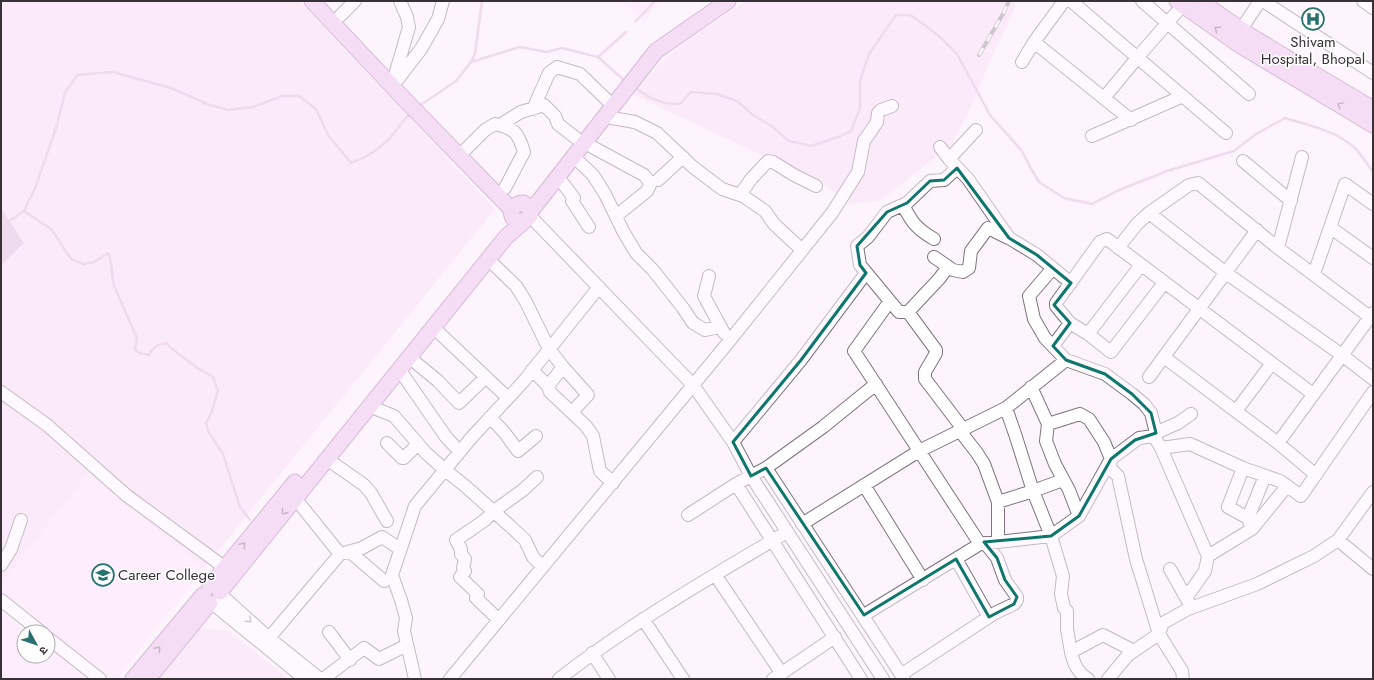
<svg xmlns="http://www.w3.org/2000/svg" width="1374" height="680" font-family="Jost,'Noto Sans Devanagari',sans-serif">
	<style>
		.built { fill: #fee7fc }
		.green { fill: #f8def6 }
		.forest { fill: #ddbadb }
		.lines { fill: none; stroke-linecap: round; stroke-linejoin: round }
		.stream { stroke: #debbdc; stroke-width: 2.5 }
		.minor-casing { stroke: #80727f; stroke-width: 14 }
		.major-casing { stroke: #a576a3; stroke-width: 17 }
		.minor { stroke: #fff; stroke-width: 12 }
		.major { stroke: #ecc3eb; stroke-width: 15 }
		.rail-casing { stroke: #989097; stroke-width: 4 }
		.rail { stroke: #fff; stroke-width: 2.5; stroke-dasharray: 8; stroke-linecap: butt }
		.oneway { stroke: #897389 }
		.oneway2 { stroke: #9c989c }
		.marked { fill: none; stroke: #0f766e; stroke-width: 3; stroke-linejoin: round }
		.labels { text-anchor: middle; stroke-width: 3; stroke-linejoin: round; paint-order: stroke }
		.poi-label { font-size: 15px; fill: #383238; stroke: #fff }
	</style>
	<rect width="100%" height="100%" fill="#fef4fd"/>
	<path class="built" d="M620 1H661L644 21Z
		M89 473 204 568 117 679H106L1 594V582Z
		M1 611 28 632H24V656H48V647L89 679H1Z"/>
	<path class="green" d="M1 1H299L495 209 204 568 89 473 1 583V265L24 243 1 208Z
		M746 1H1018L995 49 968 114 951 145 881 200 850 205 825 185 634 95 659 64 685 42Z
		M202 628 229 631 288 679H158L196 631Z"/>
	<path class="forest" d="M1 208 24 243 1 265Z"/>
	<g class="lines">
		<path class="stream" d="M635 22 655 1
			M598 57 626 32
			M471 62 520 47 547 52 562 48 598 57 626 82
			M634 87C648 98 662 105 680 104L691 92 717 94 737 101 753 115 773 127 789 141 811 146 841 136 851 131 860 108V81L869 54 896 15H910L926 26 941 38 957 54 990 115 1022 151 1030 167 1039 182 1064 198 1092 204 1117 191 1167 171 1234 151 1256 134 1285 118C1308 125 1334 130 1354 147 1361 154 1367 164 1373 172
			M419 106 456 81 471 62 475 54 482 1
			M24 211 52 230 71 259 84 264 94 262 108 253 110 258 114 286 137 338 135 349 139 353 149 355C154 346 157 345 167 343L171 348 196 367 213 377 218 391 211 414 206 423 208 431 223 454 240 507 250 520
			M1 227 24 211 36 186 57 125 65 93 77 75 113 72 171 88 207 104 228 110 253 107 282 96H299L316 109 328 135 351 163C366 158 378 150 390 138 397 130 402 121 410 114"/>
		<g class="minor-casing">
			<path id="minor" d="M1071 1 1226 133
				M1142 1 1249 94
				M1263 1 1373 73
				M1363 1 1373 8
				M340 16 355 1
				M1236 37 1260 1
				M1034 42 1131 120
				M1022 62 1034 42 1064 1
				M395 75 409 27 407 17 400 1
				M398 79 421 49 438 19 443 1
				M1104 98 1137 58 1183 5
				M533 109 549 73 557 67 580 74 607 100
				M606 117 635 122 657 133 693 167 722 189 743 196 765 211 774 224 802 250
				M500 125 521 112 544 105 555 116 558 124 576 138
				M1092 136 1183 96
				M585 143 644 175 648 180 650 185 647 191 616 216
				M940 147 949 159 968 179 1009 238 1037 255 1071 283
				M466 149 485 130 495 124C515 129 518 132 524 152L505 188
				M574 157 593 175 605 194 623 231 636 253 653 270 683 308 693 323 705 330 720 327
				M949 159 976 130
				M1243 161 1291 201
				M558 177 574 198 572 201 589 227
				M658 180 683 157
				M740 195 751 179 768 161 773 162 794 175 816 186
				M903 205C912 223 917 229 934 239
				M1149 213 1189 185 1198 183 1278 248 1370 317
				M530 216 693 385 733 442 751 476 883 679
				M1331 228 1373 258
				M1118 248 1137 224 1149 213 1226 273 1342 355 1373 379
				M1278 248 1302 157
				M934 257 953 270 963 272 969 268 971 251 988 228 1008 238
				M488 259 516 286 526 302 549 349 563 367 588 395 572 412
				M948 267 939 279 908 312H899L860 265 857 246 868 237 887 212 907 203 930 181 944 180 957 168
				M1053 268 1029 296 1034 319 1045 338 1066 360 1105 374 1132 394 1144 404 1151 413 1156 433
				M1314 274 1345 184 1373 204
				M709 276 704 296 724 333
				M1164 283 1111 352 1088 334 1070 323 1056 306V303L1100 242 1107 239 1313 394
				M890 301 854 351 980 544
				M908 312 936 350V353L925 372V379L963 429
				M433 327 508 398
				M1088 334 1141 265
				M1053 346 1070 323
				M409 357 438 381 459 403 486 377
				M1164 357 1278 443 1316 475
				M1066 360 1006 408 1016 437 1033 491 1051 536 1063 576 1061 594 1064 608 1067 611V629L1071 652
				M399 369 446 437 459 451
				M532 370 548 386 550 392 586 426 593 436 600 471 613 483
				M1149 377 1257 230
				M548 386 563 367
				M1031 387 1048 424 1046 441 1055 464 1069 490 1079 516
				M1 392 47 425 126 495 224 567
				M369 406 394 416 426 453 445 470 464 485 510 526 525 540 533 557 543 567
				M1236 411 1272 363
				M490 417 504 432 518 451 536 436
				M1048 424 1080 414 1089 419 1104 442 1111 459 1110 468 1118 476 1136 559 1159 634 1182 671 1183 679
				M960 431 977 453 984 464 998 502V541
				M1154 436 1160 431 1178 423 1191 414
				M733 442 801 360 866 273
				M387 443 402 458H404L418 444
				M1278 443 1373 313
				M1161 448 1190 444 1243 468 1280 481 1301 496 1373 392
				M327 459 364 485 371 493 387 521
				M766 468 904 679
				M1243 468 1228 507 1248 518 1252 529
				M736 484 861 679
				M864 485 923 580
				M998 502 1033 491 1063 480
				M688 515 736 484 766 468 823 427 876 384
				M1248 518 1265 476
				M802 524 919 451 1006 408
				M1338 540 1373 569
				M350 552 384 581
				M340 554 362 548 382 537 400 549
				M1208 556 1252 529 1287 486
				M956 559 989 617
				M1 565 11 549 21 520
				M1170 569 1189 603
				M716 576 782 674
				M220 594 269 638 320 679
				M1 600 41 632
				M212 603 305 679
				M864 615 980 544 1051 536 1079 516 1111 459 1139 438 1154 436 1161 448 1208 556 1205 571 1186 598
				M643 619 683 679
				M499 620 476 598 478 594 460 577 465 571 463 568 465 559 461 554V549L456 540 485 520 494 511 523 490 537 477
				M329 632 350 660
				M48 638 100 679
				M269 638 340 554 295 498
				M592 653 609 679
				M902 674 995 613 1014 604 1017 600V597L1005 580 997 558 985 543
				M323 679 364 648 379 659 407 645
				M415 679 404 631 406 618 401 600 392 575 415 506 472 437 523 382 599 287
				M450 679 727 344 832 213 858 172 864 141 877 122 878 113 881 110 892 106
				M559 679C631 623 709 578 787 532
				M773 679 835 637
				M1088 679C1077 672 1074 664 1071 652L1103 635 1134 651
				M1108 679 1128 655 1159 634 1163 623 1188 609 1257 584 1314 556 1338 540 1373 492"/>
		</g>
		<g class="major-casing">
			<path id="major" d="M312 1 406 101 512 210
				M1177 1 1241 46 1373 125
				M1200 1 1249 35 1373 109
				M531 211 656 51 728 1
				M210 586 295 482
				M220 592 506 237 530 216V208L524 203C509 203 507 220 521 222
				M133 679 203 595
				M148 679 210 603"/>
		</g>
		<use href="#minor" class="minor"/>
		<use href="#major" class="major"/>
		<g class="rail-casing">
			<path id="rail" d="M979 55 1003 14 1009 1"/>
		</g>
		<use href="#rail" class="rail"/>
	</g>
	<defs><path id="oneway-chevron" d="M-2-3.5L2.5 0L-2 3.5" fill="none" stroke-width="1.6" stroke-linecap="round" stroke-linejoin="round"/></defs>
	<g class="oneway">
		<use href="#oneway-chevron" transform="translate(1217 29) rotate(-145)"/>
		<use href="#oneway-chevron" transform="translate(1340 105) rotate(-149)"/>
		<use href="#oneway-chevron" transform="translate(284 512) rotate(129)"/>
		<use href="#oneway-chevron" transform="translate(243 545) rotate(-50)"/>
		<use href="#oneway-chevron" transform="translate(158 649) rotate(-50)"/>
	</g>
	<use class="oneway2" href="#oneway-chevron" transform="translate(249 620) rotate(42)"/>
	<path d="M0 0H1374V680H0ZM957 168 1009 238 1037 255 1071 283 1054 305 1070 323 1053 346 1066 360 1105 374 1132 394 1151 413 1156 433 1135 440 1111 459 1079 516 1051 536 984 542 997 558 1005 580 1017 597 1014 604 989 617 956 559 864 615 766 468 751 476 733 442 801 360 866 273 860 265 857 246 887 212 907 203 930 181 944 180Z" fill="#fef4fd" fill-opacity=".55" fill-rule="evenodd"/>
	<path class="marked" d="M957 168 1009 238 1037 255 1071 283 1054 305 1070 323 1053 346 1066 360 1105 374 1132 394 1151 413 1156 433 1135 440 1111 459 1079 516 1051 536 984 542 997 558 1005 580 1017 597 1014 604 989 617 956 559 864 615 766 468 751 476 733 442 801 360 866 273 860 265 857 246 887 212 907 203 930 181 944 180Z"/>
	<defs>
		<g id="hospital-ring" transform="scale(1.15)"><circle r="9.5" fill="#fff" stroke="#277271" stroke-width="1.5"/><path d="M-5-5h3v3.5h4V-5h3V5h-3V1.5h-4V5h-3Z" fill="#277271"/></g>
		<g id="university-ring" transform="scale(1.15)"><circle r="9.5" fill="#fff" stroke="#277271" stroke-width="1.5"/><path d="M0-5L7-2L0 1L-7-2ZM-4 1L0 2.5L4 1V4Q0 6-4 4Z" fill="#277271"/></g>
	</defs>
	<g fill-rule="evenodd">
		<use href="#hospital-ring" x="1313" y="19"/>
		<use href="#university-ring" x="103" y="575"/>
	</g>
	<g class="labels">
		<g class="poi-label">
			<text x="1313" y="47">Shivam<tspan x="1313" dy="17">Hospital, Bhopal</tspan></text>
			<text x="118" y="580" text-anchor="start">Career College</text>
		</g>
	</g>
	<rect width="1374" height="680" fill="none" stroke="#383238" stroke-width="4"/>
	<g transform="translate(36 644) rotate(130)"><circle r="19" fill="#ffffff" stroke="#afadaf"/>
	<path d="M0-3L7 15L0 10L-7 15Z" fill="#277271"/>
	<text y="-6" font-size="11" font-weight="bold" text-anchor="middle" fill="#383238">उ</text>
	</g>
</svg>
